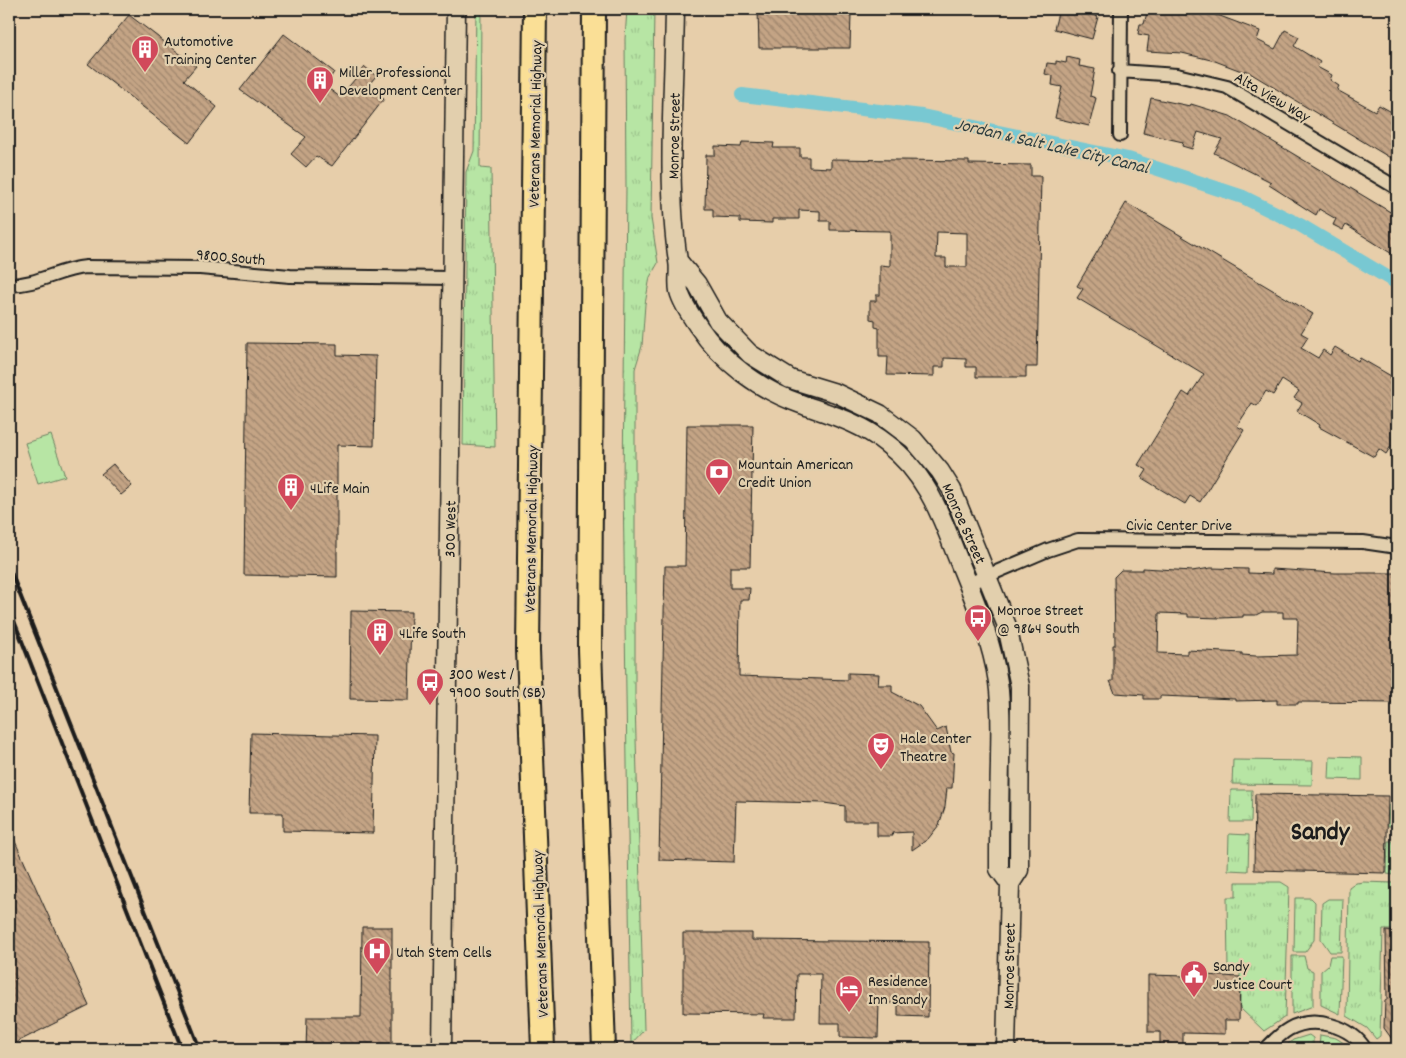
<svg xmlns="http://www.w3.org/2000/svg" width="1406" height="1058" font-family="Dekko,sans-serif">
	<style>
		.grass { fill: url(#grass-tufts); stroke: #6a8060 }
		.garden { fill: url(#garden-dots); stroke: #6a8060 }
		.pitch { fill: #b7e5a4; stroke: #6a8060 }
		.lines { fill: none; stroke-linecap: round; stroke-linejoin: round }
		.canal { stroke: #78c8d2; stroke-width: 14 }
		.building { fill: url(#building-back-hatch); stroke: #1c1c1c; fill-rule: evenodd }
		.street-casing { stroke: #1c1c1c; stroke-width: 16 }
		.secondary-casing { stroke: #1c1c1c; stroke-width: 21 }
		.highway-casing { stroke: #1c1c1c; stroke-width: 26 }
		.street { stroke: #e2cfad; stroke-width: 12 }
		.secondary { stroke: #e2cfad; stroke-width: 18 }
		.highway { stroke: #fadf96; stroke-width: 22 }
		.rail { stroke: #1c1c1c; stroke-width: 4 }
		.labels { text-anchor: middle; stroke-width: 4.5; stroke-linejoin: round; paint-order: stroke }
		.poi-label { font-size: 16px; fill: #1c1c1c; stroke: #e2cfad; text-anchor: start }
		.street-label { font-size: 16px; fill: #1c1c1c; stroke: #e2cfad }
		.water-label { font-size: 18px; font-style: italic; fill: #2e3e40; stroke: #e2cfad }
		.town-label { font-size: 26px; font-weight: bold; fill: #1c1c1c; stroke: #e2cfad }
	</style>
	<defs>
		<pattern id="grass-tufts" width="24" height="20" patternUnits="userSpaceOnUse" patternTransform="scale(1.25)"><rect width="24" height="20" fill="#b7e5a4"/><path d="M3 7l-1-3M5 7V3M7 7l1-3M15 17l-1-3M17 17v-4M19 17l1-3" fill="none" stroke="#9dc48d"/></pattern>
		<pattern id="garden-dots" width="8" height="8" patternUnits="userSpaceOnUse" patternTransform="scale(1.25)"><rect width="8" height="8" fill="#b7e5a4"/><path d="M2 2h.1M6 6h.1" fill="none" stroke="#9dc48d" stroke-width="1.8" stroke-linecap="round"/></pattern>
		<pattern id="building-back-hatch" width="6" height="6" patternUnits="userSpaceOnUse" patternTransform="scale(1.25)"><rect width="6" height="6" fill="#c4a485"/><path d="M-1 5l2 2M0 0l6 6M5-1l2 2" fill="none" stroke="#9e856c"/></pattern>
	</defs>
	<rect width="100%" height="100%" fill="#e7ceaa"/>
	<filter id="ink" filterUnits="userSpaceOnUse"><feTurbulence type="fractalNoise" baseFrequency=".02" numOctaves="2"/><feDisplacementMap in="SourceGraphic" scale="10" xChannelSelector="R" yChannelSelector="G"/><feConvolveMatrix kernelMatrix="1 2 1 2 8 2 1 2 1" color-interpolation-filters="sRGB"/></filter>
	<g filter="url(#ink)">
		<path class="grass" d="M476 9H481L480 168 491 169 495 447 463 445 466 172 474 151Z
			M627 9H654L651 218 658 263 650 277 645 304 642 346 635 369V702L644 1030 631 1044 623 482 626 187 625 39Z
			M1330 756 1362 757V780L1329 779Z
			M1233 760 1313 761 1312 785 1232 784Z
			M1231 790H1252L1251 822H1230Z
			M1229 834 1249 835 1248 871 1228 870Z
			M1236 882H1281L1289 887 1285 1017 1264 1031 1240 1008V972L1228 971 1227 897H1236Z
			M1363 882 1394 883V930H1383L1380 1036 1376 1039 1367 1028 1347 1016 1349 888 1356 883Z
			M1295 898H1311L1315 902 1314 940 1305 952H1294Z
			M1328 899H1343L1341 952H1330L1321 939 1322 903Z
			M1292 956H1304L1307 968 1313 971V1006L1292 1014Z
			M1330 956H1342L1340 1014 1321 1005V971L1328 965Z
			M1309 1035 1313 1038V1049H1282L1293 1040Z
			M1320 1035 1336 1038 1353 1049H1319Z"/>
		<path class="garden" d="M1389 805H1397V826H1388Z
			M1388 841H1395L1394 875 1387 874Z"/>
		<path class="pitch" d="M51 435 65 476 38 484 25 443Z"/>
		<g class="lines">
			<path class="canal" d="M742 95 922 116 1128 159 1243 197 1300 225 1397 283"/>
		</g>
		<path class="building" d="M758 9H793L792 14H851L850 48H759Z
			M1059 9H1093L1092 15 1098 17 1092 39 1054 29Z
			M1148 9H1192L1220 16 1260 31 1257 40 1275 49 1285 30 1299 37 1294 46 1320 62 1317 67 1332 75 1330 80 1339 86 1337 90 1375 111 1379 105 1397 115V162L1245 70 1244 72 1215 61 1182 53 1147 51 1149 36 1138 34 1140 24H1144Z
			M129 15 196 66 184 80 217 107 189 143 88 64Z
			M284 34 334 72 325 86 340 97 365 67 376 76 366 88 384 99 332 166 316 156 306 167 291 154 306 137 240 90Z
			M1067 57 1080 60 1079 66 1095 69 1090 96 1096 98 1089 126 1055 118 1062 87 1052 85 1053 76 1045 74 1047 63 1056 64V61L1066 63Z
			M1151 98 1190 106 1191 104 1230 116 1397 216V257L1346 225 1343 230 1333 225 1336 219 1319 209 1316 215 1269 185 1271 182 1214 153 1222 139 1198 132 1192 149 1182 146 1183 142 1143 133Z
			M742 142 774 143 773 148H800V157H809V167L831 168V159L969 161V164L1031 165V176H1041L1037 367H1026V377H976V367H966V359L944 358V367H934V376L887 375 888 357H879V328L875 327V320L870 319V301H876V295H880V265L890 266V231L830 230V221H820V211L799 210V219H772V223L740 222V218L713 217V209H705L706 155H715V146L741 147ZM937 232 967 233V267H946V258H936Z
			M1126 203 1313 314 1301 333 1308 337 1301 348 1318 358 1323 350 1330 355 1335 347 1358 361 1360 358 1391 376 1389 379 1397 384V450L1391 446 1386 454 1379 449 1374 457 1319 427 1320 425 1297 411 1302 403 1294 398 1299 391 1282 380 1273 395 1266 391 1257 406 1252 403 1237 426 1244 430 1200 502 1190 496 1185 504 1142 478 1147 470 1138 465 1183 392 1189 396 1204 374 1077 298 1083 289 1077 286Z
			M247 343 337 344V355L376 356 374 446 337 445V577L244 575Z
			M687 425H753L750 567H730V588H750L749 600H740L739 676 848 680V673L879 674 878 685H892V692L919 706 937 731 946 727 951 752 954 753 952 788H947L945 807 939 825 928 839 912 850V832L892 833 893 836H877V821H845V806L824 803 736 801 734 862 659 860 665 566H685Z
			M113 464 132 486 121 495 101 474Z
			M1143 568 1192 571 1211 568 1248 569V573L1272 574V569L1335 573H1397V703L1298 702V704H1277V700L1235 701V699L1160 696V699H1144V695L1115 693 1110 681H1113V645H1115L1114 577 1121 570H1143ZM1262 612H1283V618H1298L1297 655 1256 656 1242 655V653L1187 650V654L1158 653 1159 613 1188 614V617L1221 618 1243 617V615H1256Z
			M351 611 411 612 409 700 350 699Z
			M251 733 375 736 373 833 283 831V813H249Z
			M1255 794 1388 796 1386 873 1254 870Z
			M9 828 89 1006 9 1046Z
			M362 927H392V1049H306L307 1017H361Z
			M1386 931 1397 932V1046L1384 1028 1385 1000H1387Z
			M683 933H752V940L929 942 928 1017 898 1016V1003H879L878 1038 840 1037V1023H820L821 974H797L796 1018H763L764 1014 683 1013Z
			M1186 974 1240 977 1239 1020H1225V1034L1183 1033V1046H1160V1032H1148V975L1186 976Z"/>
		<g class="lines">
			<g class="street-casing">
				<path id="street" d="M1119 71 1177 75 1227 87 1397 188
					M1120 135 1121 9
					M9 285C38 285 59 269 86 267L200 268 290 276 453 278
					M968 584 1048 550 1078 540 1363 542 1397 547
					M1266 1049C1273 1042 1280 1034 1289 1029 1314 1015 1351 1026 1365 1049"/>
			</g>
			<g class="secondary-casing">
				<path id="secondary" d="M675 9C674 90 666 181 678 261 680 270 677 281 679 291 682 303 691 316 698 326 722 362 760 390 801 404 832 415 861 423 887 444 922 470 939 509 954 549 971 592 991 636 998 682 1002 709 1000 737 1000 763 999 799 999 834 999 869L1010 884
					M679 262 697 284 718 321 750 354 790 379 836 393 880 414 913 439 940 471 952 490 1007 626 1020 686 1019 870 1010 884 1006 1049
					M442 1049 456 9"/>
			</g>
			<g class="highway-casing">
				<path id="highway" d="M535 9 528 650 543 1049
					M594 9 590 649 604 1049"/>
			</g>
			<use href="#street" class="street"/>
			<use href="#secondary" class="secondary"/>
			<use href="#highway" class="highway"/>
			<path class="rail" d="M9 567 200 1049
				M9 608 182 1049"/>
		</g>
	</g>
	<defs>
		<g id="building-pin" transform="scale(1.4375)"><path d="M0 17L-7.5 6A9.5 9.5 0 1 1 7.5 6Z" fill="#d1495b" stroke="#e2cfad"/><path d="M-4-6H4V6H1V3H-1V6H-4ZM-2.5-4.3h1.7v1.8h-1.7ZM.8-4.3h1.7v1.8H.8ZM-2.5-1h1.7V.8h-1.7ZM.8-1h1.7V.8H.8Z" fill="#fff"/></g>
		<g id="bank-pin" transform="scale(1.4375)"><path d="M0 17L-7.5 6A9.5 9.5 0 1 1 7.5 6Z" fill="#d1495b" stroke="#e2cfad"/><path d="M-6-4H6V4H-6ZM0-2.3a2.3 2.3 0 1 0 0 4.6a2.3 2.3 0 1 0 0-4.6Z" fill="#fff"/></g>
		<g id="bus-pin" transform="scale(1.4375)"><path d="M0 17L-7.5 6A9.5 9.5 0 1 1 7.5 6Z" fill="#d1495b" stroke="#e2cfad"/><path d="M-5-6H5V4H4V6H2V4H-2V6H-4V4H-5ZM-3.5-4V0h7V-4ZM-3.5 1.2v1.5H-2V1.2ZM2 1.2v1.5H3.5V1.2Z" fill="#fff"/></g>
		<g id="theatre-pin" transform="scale(1.4375)"><path d="M0 17L-7.5 6A9.5 9.5 0 1 1 7.5 6Z" fill="#d1495b" stroke="#e2cfad"/><path d="M-5-5.5Q0-4 5-5.5V0Q5 5 0 6Q-5 5-5 0ZM-3.3-2.5H-1v1.5H-3.3ZM1-2.5H3.3v1.5H1ZM-2.8 1Q0 5.5 2.8 1Z" fill="#fff"/></g>
		<g id="hospital-pin" transform="scale(1.4375)"><path d="M0 17L-7.5 6A9.5 9.5 0 1 1 7.5 6Z" fill="#d1495b" stroke="#e2cfad"/><path d="M-5-5h3v3.5h4V-5h3V5h-3V1.5h-4V5h-3Z" fill="#fff"/></g>
		<g id="civic-pin" transform="scale(1.4375)"><path d="M0 17L-7.5 6A9.5 9.5 0 1 1 7.5 6Z" fill="#d1495b" stroke="#e2cfad"/><path d="M-.6-6.5H3V-4.5H.6V-3L4-1V1h2V6H-6V1h2V-1L-.6-3ZM-1.2 2.5V6h2.4V2.5Z" fill="#fff"/></g>
		<g id="hotel-pin" transform="scale(1.4375)"><path d="M0 17L-7.5 6A9.5 9.5 0 1 1 7.5 6Z" fill="#d1495b" stroke="#e2cfad"/><path d="M-6-4.5h1.5V1H6V5H4.5V3h-9V5H-6ZM-4 0a1.8 1.8 0 1 1 3.6 0ZM.5 0V-2.5h3Q6-2.5 6 0Z" fill="#fff"/></g>
	</defs>
	<g fill-rule="evenodd">
		<use href="#building-pin" x="145" y="49"/>
		<use href="#building-pin" x="320" y="80"/>
		<use href="#bank-pin" x="719" y="472"/>
		<use href="#building-pin" x="291" y="487"/>
		<use href="#bus-pin" x="978" y="618"/>
		<use href="#building-pin" x="380" y="632"/>
		<use href="#bus-pin" x="430" y="682"/>
		<use href="#theatre-pin" x="881" y="746"/>
		<use href="#hospital-pin" x="377" y="951"/>
		<use href="#civic-pin" x="1194" y="974"/>
		<use href="#hotel-pin" x="849" y="989"/>
	</g>
	<g class="labels">
		<g class="poi-label">
			<text x="164" y="46">Automotive<tspan x="164" dy="18">Training Center</tspan></text>
			<text x="339" y="77">Miller Professional<tspan x="339" dy="18">Development Center</tspan></text>
			<text x="738" y="469">Mountain American<tspan x="738" dy="18">Credit Union</tspan></text>
			<text x="310" y="493">4Life Main</text>
			<text x="997" y="615">Monroe Street<tspan x="997" dy="18">@ 9864 South</tspan></text>
			<text x="399" y="638">4Life South</text>
			<text x="449" y="679">300 West /<tspan x="449" dy="18">9900 South (SB)</tspan></text>
			<text x="900" y="743">Hale Center<tspan x="900" dy="18">Theatre</tspan></text>
			<text x="396" y="957">Utah Stem Cells</text>
			<text x="1213" y="971">Sandy<tspan x="1213" dy="18">Justice Court</tspan></text>
			<text x="868" y="986">Residence<tspan x="868" dy="18">Inn Sandy</tspan></text>
		</g>
		<g class="street-label">
			<text transform="translate(1273 96) rotate(30)" y="6">Alta View Way</text>
			<text transform="translate(534 124) rotate(-89)" y="6">Veterans Memorial Highway</text>
			<text transform="translate(673 136) rotate(-89)" y="6">Monroe Street</text>
			<text transform="translate(231 256) rotate(5)" y="6">9800 South</text>
			<text transform="translate(965 523) rotate(66)" y="6">Monroe Street</text>
			<text x="1179" y="530">Civic Center Drive</text>
			<text transform="translate(449 529) rotate(-89)" y="6">300 West</text>
			<text transform="translate(530 529) rotate(-89)" y="6">Veterans Memorial Highway</text>
			<text transform="translate(539 934) rotate(-92)" y="6">Veterans Memorial Highway</text>
			<text transform="translate(1008 966) rotate(-89)" y="6">Monroe Street</text>
		</g>
		<g class="water-label">
			<text transform="translate(1052 145) rotate(13)" y="6">Jordan &amp; Salt Lake City Canal</text>
		</g>
		<g class="town-label">
			<text x="1320" y="839">Sandy</text>
		</g>
	</g>
	<rect width="1406" height="1058" fill="none" stroke="#e2cfad" stroke-width="30"/>
	<rect x="15" y="15" width="1376" height="1028" fill="none" stroke="#1c1c1c" stroke-width="2" filter="url(#ink)"/>
</svg>
